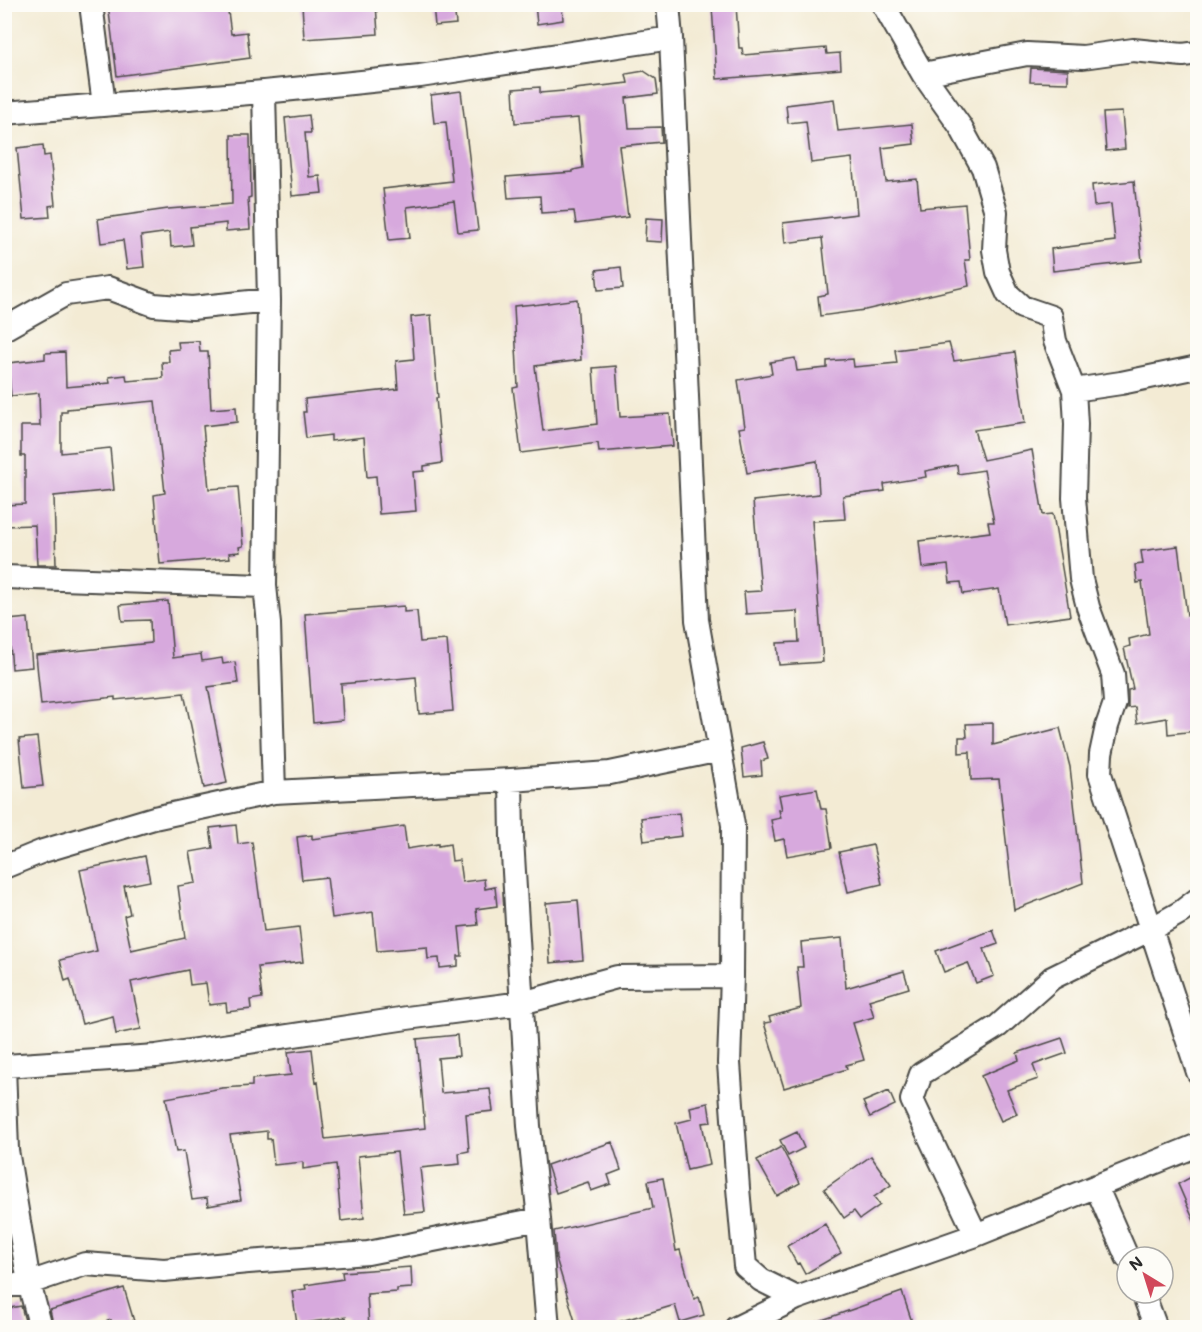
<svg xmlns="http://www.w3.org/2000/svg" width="1202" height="1332" font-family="Mali,sans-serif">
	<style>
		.building { fill: #d7a9dd }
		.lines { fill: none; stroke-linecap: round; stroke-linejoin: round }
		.minor-casing { stroke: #494844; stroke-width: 26 }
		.minor { stroke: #fff; stroke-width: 22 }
	</style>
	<rect width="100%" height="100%" fill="#fdfcf7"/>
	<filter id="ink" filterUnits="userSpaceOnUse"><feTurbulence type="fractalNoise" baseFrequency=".0167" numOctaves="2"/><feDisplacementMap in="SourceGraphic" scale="12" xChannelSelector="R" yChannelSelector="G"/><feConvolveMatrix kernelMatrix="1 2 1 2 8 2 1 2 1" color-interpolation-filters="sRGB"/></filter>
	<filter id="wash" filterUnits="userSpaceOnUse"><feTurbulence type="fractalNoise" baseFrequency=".008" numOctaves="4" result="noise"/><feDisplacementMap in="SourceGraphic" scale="24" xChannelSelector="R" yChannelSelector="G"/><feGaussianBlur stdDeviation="1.35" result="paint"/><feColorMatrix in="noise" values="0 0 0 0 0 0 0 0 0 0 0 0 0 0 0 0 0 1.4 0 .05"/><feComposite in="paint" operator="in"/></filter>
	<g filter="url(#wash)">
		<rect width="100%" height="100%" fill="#f3ebd4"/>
		<g id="blocks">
			<path class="building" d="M108 4H227L231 34 247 32 250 58 117 76Z
				M302 4H376L378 34 304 39Z
				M433 4H454L456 24 435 26Z
				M535 4H562L563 20 537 24Z
				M736 5 739 48H742L743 55 826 48 827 54 840 53 841 69 717 79 712 7Z
				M1031 68 1068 70V83L1030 82Z
				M644 71 656 79 658 94 626 98 629 128 661 127 662 142 619 146 628 217 576 224 574 211 541 213 540 196 508 198 506 177 573 172V170L583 168 578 118 515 123 513 89 540 87V93L575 90V89L628 83 626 74Z
				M461 91 478 230 458 232 454 201 407 207 410 238 389 240 383 189 452 181 446 122 434 123 431 95Z
				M834 99 838 131 912 124 914 144 882 148 886 182 917 179 920 208 965 204 970 260H965L969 286 865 310 820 316 818 296 828 294 822 238 785 243 783 223 857 214 852 158 811 163 806 121 788 123 786 105Z
				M1122 112 1125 149 1106 151 1103 113Z
				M309 115 311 133H305L309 177 320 176 322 193 292 196 285 118Z
				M231 135H250L251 197 248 198 250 229 226 231V223L190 227 192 245 171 247 170 232 141 236 144 267 127 269 123 240 101 243 98 219 168 209 232 204Z
				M43 145 44 156 50 155 55 205 49 206 50 217 24 219 17 148Z
				M1134 181 1142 261 1053 271 1051 249 1115 241 1111 204 1094 206 1092 185Z
				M646 218 663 219 662 242 645 241Z
				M621 267 623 288 598 290 596 270Z
				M577 299 581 360 535 366 543 431 597 424 593 368 616 366 620 417 670 414 673 446 599 452 598 443 521 453 513 388 518 387 514 306 534 304V305Z
				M431 315 438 398H436L442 463 424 466V471L413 472 416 511 379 514 376 476 367 477 364 437 331 441V435L306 438 303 412H306L305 399 398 389 396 361 414 359 411 317Z
				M199 341 200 352H208L211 409 236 407 237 422 203 426 209 489 238 487 243 546 239 547 240 552 229 553 230 558 160 564 154 495 165 493 155 401 67 409V412H61V453L110 448 114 490 54 496 56 565H37L35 525 4 526V505L25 504V456H21V426H40L39 393 11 396 8 363 45 359V353L65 352 66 387 110 383 109 377 126 375 127 381 163 378 162 362H169L168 350 179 349 178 342Z
				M949 343 954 361 1015 352 1025 423 974 430 983 460 1032 450 1043 515 1053 514 1070 616 1005 625 999 589 963 594 961 582 950 583 948 565 922 568 919 541 990 532 988 522H994L984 470 958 474 957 465 925 471 926 477 884 484 885 491 843 496 845 519 812 521 823 662 779 665 777 643 799 642 797 611 746 614 744 592 761 591 753 501 819 494 817 461 747 473 739 428 745 427 738 380 772 374 770 362 795 358 797 371 827 368V361L853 359 854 367 897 363 895 350Z
				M1178 546 1187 615 1197 613V674H1194L1197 708V731L1168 734 1167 718 1137 723 1135 707 1128 708V690L1133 689 1124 648 1130 646 1129 639 1149 634 1142 582 1137 583 1135 565 1143 564 1141 551Z
				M168 601 173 658 201 654 202 661 222 658 223 664 235 662 238 683 208 687 227 783 204 788 184 693 115 700V697L41 705 36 655 151 643 150 620 122 621 120 605Z
				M404 606V612L417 611 420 642 447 640 453 711 419 714 416 677 341 684 343 720 313 723 305 614Z
				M28 618 32 667 12 669 8 620Z
				M993 723V745L1060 728 1070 767 1083 883 1014 910 999 779 971 780 970 752 959 753V737H967L966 724Z
				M37 737 43 786 24 788 19 739Z
				M763 742 768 759 761 761 762 775 744 777 741 748Z
				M817 789 821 809H826L832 848 787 856 784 839 775 841 771 820 781 818 779 810H782L779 795Z
				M679 813 682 836 644 841 641 818Z
				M236 825 238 844 252 842 264 931 299 927 303 962 258 967 262 998 250 1000 251 1009 227 1012 226 1003 209 1005 206 983 190 985 188 970 131 982 141 1029 116 1034 113 1016 82 1024 70 979 65 981 60 960 97 951 80 870 145 856 150 881 124 886 130 914 124 916 131 950 185 938 178 886 196 883 190 852 213 848 210 828Z
				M404 826 407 849 438 844V846L450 844 452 861 459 860 462 882 484 879 485 889 495 887 497 906 476 909 478 925 459 927 462 956H458V966L440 968 439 958 428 959 427 947 377 951 373 912 332 918 327 877 302 880 297 837 312 835V839Z
				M873 845 882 884 848 892 839 852Z
				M578 900 583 960 550 963 546 903Z
				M993 930 998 944 984 949 994 976 976 983 968 963 944 972 936 951Z
				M842 938 846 988 904 971 909 988 869 1000 874 1017 853 1023 864 1060 846 1065 847 1069 784 1088 764 1023 771 1022 769 1017 801 1008 797 967H803L801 942Z
				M457 1035 459 1056 438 1058 441 1093 490 1089 493 1111 466 1114 469 1151 459 1153 460 1164 420 1168 425 1212 404 1214 397 1152 358 1156 364 1218 341 1221 336 1164 303 1169V1162L274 1165 271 1139H267V1131L230 1135 241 1200 208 1206 207 1198 192 1200 184 1151 176 1152 166 1098 222 1088 252 1086V1079L291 1075 288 1052 312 1049 316 1083 318 1082 325 1139 425 1128 417 1039Z
				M1062 1038 1067 1053 1033 1065 1038 1079 1007 1090 1017 1114 1001 1121 981 1076 1019 1060 1017 1053Z
				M889 1091 895 1105 870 1117 863 1102Z
				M708 1103 711 1122 702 1123 710 1165 687 1170 676 1123 692 1119 690 1107Z
				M797 1132 804 1148 788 1156 780 1140Z
				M612 1142 621 1170 608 1175 611 1184 591 1191 588 1182 556 1193 547 1165Z
				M781 1147 800 1183 777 1196 757 1160Z
				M871 1156 891 1185 874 1197 880 1205 860 1219 854 1211 844 1218 824 1189Z
				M1197 1174V1228L1178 1184Z
				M663 1178 676 1251 680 1250 694 1299 699 1297 704 1315 680 1322 675 1305 618 1322 620 1328H577L556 1258 554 1231 653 1208 648 1181Z
				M825 1224 841 1253 805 1274 799 1263 797 1264 787 1246Z
				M411 1267 412 1288 397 1289V1292L367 1294 369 1328H347L346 1317 297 1324 292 1291 306 1289 305 1285 343 1279 342 1272Z
				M124 1288 136 1328H114L111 1320 87 1328H54L50 1310Z
				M902 1292 914 1328H809L808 1325Z
				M21 1306 27 1328H4V1309Z"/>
		</g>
	</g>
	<g filter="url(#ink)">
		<use href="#blocks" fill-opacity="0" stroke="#494844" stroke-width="1.5"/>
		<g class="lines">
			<g class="minor-casing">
				<path id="minor" d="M91 4 104 105
					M668 4 671 38 697 620 733 825 732 976 729 1063 738 1188 745 1266 761 1280 797 1298
					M883 4 923 74 960 126 983 168 996 212 994 250 998 272 1008 294 1022 307 1051 317 1055 341 1074 390
					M923 74 1027 54 1083 57 1133 50 1183 55 1198 53
					M264 92 269 300 265 586 269 624 274 792
					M4 113 264 92 420 76 671 38
					M4 329 66 294 108 288 154 305 192 308 269 300
					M1198 367 1121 383 1074 390 1076 424 1074 498 1081 579 1088 607 1113 674 1115 703 1107 726 1101 754 1100 774 1198 1072
					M4 577 265 586
					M511 780 512 838 529 1126 539 1219 548 1328
					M4 867 43 851 154 818 274 792 511 780 610 773 720 750
					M4 1066 7 1150 29 1283 41 1328
					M5 1066 156 1056 407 1018 522 1003 617 977 732 976
					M1096 1186 1127 1257
					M976 1235 912 1100 921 1074 998 1026 1052 978 1151 929 1181 912 1198 899
					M4 1286 29 1283 85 1264 164 1270 248 1262 368 1253 539 1219
					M1143 1293 1156 1328
					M736 1328 797 1298 976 1235 1198 1145"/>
			</g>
			<use href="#minor" class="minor"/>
		</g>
	</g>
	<rect width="1202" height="1332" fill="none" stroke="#fdfcf7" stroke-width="24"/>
	<g transform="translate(1145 1275) rotate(322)"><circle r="28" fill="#fdfcf7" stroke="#a9a8a5" stroke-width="1.5"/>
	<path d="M0-4.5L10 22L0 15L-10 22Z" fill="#d1495b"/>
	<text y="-9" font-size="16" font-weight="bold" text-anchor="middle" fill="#2b2b2b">N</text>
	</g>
</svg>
